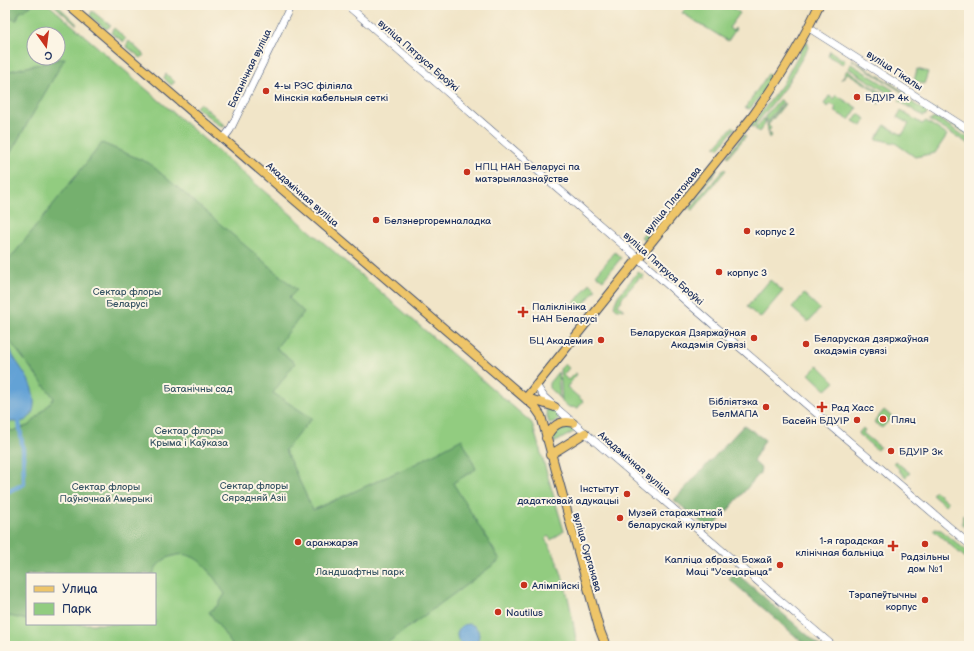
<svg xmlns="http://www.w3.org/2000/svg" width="974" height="651" font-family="'Balsamiq Sans',sans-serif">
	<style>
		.green { fill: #92cc80; stroke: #567e6f; fill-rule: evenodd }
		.forest { fill: #75b06e; stroke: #487066 }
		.water { fill: #63a2d5; stroke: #3f689a }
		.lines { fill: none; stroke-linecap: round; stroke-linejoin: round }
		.canal { stroke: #63a2d5; stroke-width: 4.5 }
		.minor-casing { stroke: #3b4a6e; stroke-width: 8 }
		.major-casing { stroke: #3b4a6e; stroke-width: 10 }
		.minor { stroke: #fff; stroke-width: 7 }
		.major { stroke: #eec569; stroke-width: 8 }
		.poi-dot { fill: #c8321e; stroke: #fcf5e5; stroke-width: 1.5 }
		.labels { text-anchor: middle; stroke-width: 4; stroke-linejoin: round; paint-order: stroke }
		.street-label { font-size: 10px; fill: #1b2f5e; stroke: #fcf5e5 }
		.poi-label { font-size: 10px; fill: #1b2f5e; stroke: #fcf5e5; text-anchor: start }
		.park-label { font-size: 10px; fill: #395666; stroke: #fcf5e5 }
	</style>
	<rect width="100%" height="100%" fill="#fcf5e5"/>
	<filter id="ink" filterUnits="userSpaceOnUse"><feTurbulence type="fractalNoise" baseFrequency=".025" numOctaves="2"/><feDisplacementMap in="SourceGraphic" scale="8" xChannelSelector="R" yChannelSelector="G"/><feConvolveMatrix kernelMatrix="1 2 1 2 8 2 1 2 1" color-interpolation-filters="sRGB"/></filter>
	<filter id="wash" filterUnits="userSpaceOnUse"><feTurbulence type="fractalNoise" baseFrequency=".012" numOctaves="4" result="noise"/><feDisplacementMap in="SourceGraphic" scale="16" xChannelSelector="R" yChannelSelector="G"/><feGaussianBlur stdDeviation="0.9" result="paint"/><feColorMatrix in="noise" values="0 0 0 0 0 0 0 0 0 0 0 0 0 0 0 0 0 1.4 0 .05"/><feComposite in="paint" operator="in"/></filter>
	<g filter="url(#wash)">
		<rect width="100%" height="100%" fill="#f1e5c8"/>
		<path class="green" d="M5 5H49L532 423 564 531 551 540 548 536 545 539C564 565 572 614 577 646H5ZM34 34H58V58H34ZM27 574H155V624H27Z
			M54 5H57L77 24H75Z
			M688 5H728L740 13 729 28 733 31 735 28 736 29 728 41 682 13Z
			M92 11 111 26 106 29 90 16Z
			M114 28 126 39 124 42 111 33Z
			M129 41 144 55 141 58 126 46Z
			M806 41 808 48 785 87 753 128 751 126 782 85Z
			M830 51 845 61 843 64 828 56Z
			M852 59 969 133V135L852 60Z
			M851 64 893 90 891 95 848 68Z
			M917 69 928 72 924 84 914 81Z
			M847 70 882 93 880 97 882 99 879 104 871 99 876 91 848 73 841 80Z
			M166 74 175 82 171 85 164 78Z
			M768 74 771 76 773 80 750 109 745 108Z
			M836 95 857 108 849 120 834 111 836 107 831 104 828 107 824 104 829 96 834 99Z
			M902 96 927 112 926 115 923 116 899 101Z
			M780 99 783 102 766 123 765 116Z
			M200 103 225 125 224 127 220 126 196 107Z
			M784 103 785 104 768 125 771 128 768 132 772 135 769 138 767 124Z
			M901 111 922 124 926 121 947 135 935 153 915 157 895 143 876 139 885 125 902 135 909 124 897 117Z
			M858 114 866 119 862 126 853 121Z
			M764 118 765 124 759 132 755 129Z
			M937 118 969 139V144L929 120Z
			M733 126 735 128 719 148 715 147Z
			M744 135 746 136 728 157 727 156Z
			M716 169H718L686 210 690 201Z
			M724 169 726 170 693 210 690 209Z
			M654 222 657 224 645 240 641 237Z
			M615 252 621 258 603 280 596 275Z
			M638 272 644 276 642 279 640 277 621 299 622 300 618 305 624 310 617 309 614 306 618 296Z
			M770 280 783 291 760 318 747 307Z
			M590 283 596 289 580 309 574 303Z
			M804 294 820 309 808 322 792 308Z
			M565 364 569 368 563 375 568 380 575 373 577 374 567 387 583 401 578 408 569 407 562 402 560 369Z
			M818 365 835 382 826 390 809 374Z
			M558 372 560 399 549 388V383Z
			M547 408 553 409 560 416C559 420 553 423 549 423L546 411Z
			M884 410 892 417 882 428 874 422Z
			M563 425 572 426 577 430 554 443 553 432Z
			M863 428 865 430 863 433 880 447 877 450 858 434Z
			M895 461 910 473 906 477 899 471V469L893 463Z
			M935 491 948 502 945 505 932 494Z
			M963 515 969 520V530L962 524Z
			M935 529 941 530 969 553V561L933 530Z"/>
		<path class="forest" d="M9 5H31V6L19 13 17 20 9 18Z
			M65 58 7 159 5 161V72Z
			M102 143 149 163 297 290 289 298 304 312 276 348 295 363 273 393 312 418 285 450 313 510 415 464 462 439 476 469 453 483 500 560 383 646H233L209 612 217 606 225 594C212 576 199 548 173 556 163 559 157 564 153 574H27V620L5 615V427L12 431 30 425 54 398 5 335V265Z
			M744 425 765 440 753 461 761 468 760 473 711 530 674 500Z
			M735 572 820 646H807L729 579Z"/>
		<path class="water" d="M5 335C8 342 10 349 13 356 19 366 27 375 31 386 39 409 32 429 5 420Z
			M457 635a11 11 0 1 1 22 0a11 11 0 1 1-22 0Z"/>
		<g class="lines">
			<path class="canal" d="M5 493 24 484 23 450 19 422"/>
		</g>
	</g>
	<g filter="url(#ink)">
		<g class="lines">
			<g class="minor-casing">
				<path id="minor" d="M347 5 630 251 688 303 969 544
					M809 28 969 130
					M224 138 230 130 291 5
					M536 385 544 397 555 407 833 646"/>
			</g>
			<g class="major-casing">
				<path id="major" d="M68 5 534 406 541 416 599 628 606 646
					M526 398 752 117C777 82 801 45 819 5
					M527 398 555 407
					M546 438C552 427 559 419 573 423
					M550 455 585 433"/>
			</g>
			<use href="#minor" class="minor"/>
			<use href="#major" class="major"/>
		</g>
	</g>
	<g class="poi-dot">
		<circle cx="266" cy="91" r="4"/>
		<circle cx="857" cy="97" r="4"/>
		<circle cx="467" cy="172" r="4"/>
		<circle cx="376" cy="220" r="4"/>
		<circle cx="747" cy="231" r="4"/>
		<circle cx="719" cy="272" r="4"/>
		<path d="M521 306h4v4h4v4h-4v4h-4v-4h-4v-4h4z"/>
		<circle cx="754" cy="338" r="4"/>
		<circle cx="601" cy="340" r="4"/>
		<circle cx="806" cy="344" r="4"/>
		<circle cx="766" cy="407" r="4"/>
		<path d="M820 401h4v4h4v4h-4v4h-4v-4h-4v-4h4z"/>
		<circle cx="883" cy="419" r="4"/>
		<circle cx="857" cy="420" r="4"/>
		<circle cx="891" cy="451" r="4"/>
		<circle cx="627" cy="494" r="4"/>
		<circle cx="620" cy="518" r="4"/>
		<circle cx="298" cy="542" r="4"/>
		<circle cx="925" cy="544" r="4"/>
		<path d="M891 540h4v4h4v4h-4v4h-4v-4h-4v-4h4z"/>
		<circle cx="780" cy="565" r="4"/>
		<circle cx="524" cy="585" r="4"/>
		<circle cx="925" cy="600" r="4"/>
		<circle cx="498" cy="612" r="4"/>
	</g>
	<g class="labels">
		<g class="street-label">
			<text transform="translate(419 55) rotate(41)" y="4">вуліца Пятруся Броўкі</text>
			<text transform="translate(249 68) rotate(-64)" y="4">Батанічная вуліца</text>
			<text transform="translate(895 70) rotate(33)" y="4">вуліца Гікалы</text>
			<text transform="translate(303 194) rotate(41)" y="4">Акадэмічная вуліца</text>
			<text transform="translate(672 200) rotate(-51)" y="4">вуліца Платонава</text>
			<text transform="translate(664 268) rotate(42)" y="4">вуліца Пятруся Броўкі</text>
			<text transform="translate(635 463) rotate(41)" y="4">Акадэмічная вуліца</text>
			<text transform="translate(588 552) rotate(74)" y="4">вуліца Сурганава</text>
		</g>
		<g class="poi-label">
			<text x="274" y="89">4-ы РЭС філіяла<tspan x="274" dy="12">Мінскія кабельныя сеткі</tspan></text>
			<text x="865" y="101">БДУІР 4к</text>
			<text x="475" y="170">НПЦ НАН Беларусі па<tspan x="475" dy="12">матэрыялазнаўстве</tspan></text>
			<text x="384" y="224">Белэнергоремналадка</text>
			<text x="755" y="235">корпус 2</text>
			<text x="727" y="276">корпус 3</text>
			<text x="532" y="310">Паліклініка<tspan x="532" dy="12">НАН Беларусі</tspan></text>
			<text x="746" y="336" text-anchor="end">Беларуская Дзяржаўная<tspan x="746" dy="12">Акадэмія Сувязі</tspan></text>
			<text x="814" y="342">Беларуская дзяржаўная<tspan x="814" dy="12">акадэмія сувязі</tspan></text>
			<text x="593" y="344" text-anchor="end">БЦ Академия</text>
			<text x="758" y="405" text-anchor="end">Бібліятэка<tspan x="758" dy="12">БелМАПА</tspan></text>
			<text x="831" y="411">Рад Хасс</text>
			<text x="891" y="423">Пляц</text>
			<text x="849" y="424" text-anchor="end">Басейн БДУІР</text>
			<text x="899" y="455">БДУІР 3к</text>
			<text x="619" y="492" text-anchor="end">Інстытут<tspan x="619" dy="12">дадатковай адукацыі</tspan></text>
			<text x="628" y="516">Музей старажытнай<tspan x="628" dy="12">беларускай культуры</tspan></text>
			<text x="884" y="544" text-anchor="end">1-я гарадская<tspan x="884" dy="12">клінічная бальніца</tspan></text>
			<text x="306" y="546">аранжарэя</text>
			<text x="925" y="560" text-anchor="middle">Радзільны<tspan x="925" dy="12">дом №1</tspan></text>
			<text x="772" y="563" text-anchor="end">Капліца абраза Божай<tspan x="772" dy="12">Маці "Усецарыца"</tspan></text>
			<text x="532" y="589">Алімпійскі</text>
			<text x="917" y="598" text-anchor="end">Тэрапеўтычны<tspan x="917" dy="12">корпус</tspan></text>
			<text x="506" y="616">Nautilus</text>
		</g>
		<g class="park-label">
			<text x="127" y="295">Сектар флоры<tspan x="127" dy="12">Беларусі</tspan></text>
			<text x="198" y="392">Батанічны сад</text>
			<text x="189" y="434">Сектар флоры<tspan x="189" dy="12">Крыма і Каўказа</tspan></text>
			<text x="254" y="489">Сектар флоры<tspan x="254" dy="12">Сярэдняй Азіі</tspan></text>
			<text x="106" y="490">Сектар флоры<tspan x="106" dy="12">Паўночнай Амерыкі</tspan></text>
			<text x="360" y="575">Ландшафтны парк</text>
		</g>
	</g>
	<rect width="974" height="651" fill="none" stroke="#fcf5e5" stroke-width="20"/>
	<rect x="26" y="573" width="130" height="52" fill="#fcf5e5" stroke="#a2a6af"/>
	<rect x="34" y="586" width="20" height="6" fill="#eec569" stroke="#a2a6af"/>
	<text x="62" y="593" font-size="12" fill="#1b2f5e">Улица</text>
	<rect x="34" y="603" width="20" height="12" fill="#92cc80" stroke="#a2a6af"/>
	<text x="62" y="613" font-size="12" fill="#1b2f5e">Парк</text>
	<g transform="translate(46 46) rotate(166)"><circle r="19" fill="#fcf5e5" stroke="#a2a6af"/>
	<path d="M0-3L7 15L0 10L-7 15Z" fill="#c8321e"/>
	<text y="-6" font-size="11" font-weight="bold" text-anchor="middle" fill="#1b2f5e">С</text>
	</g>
</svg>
